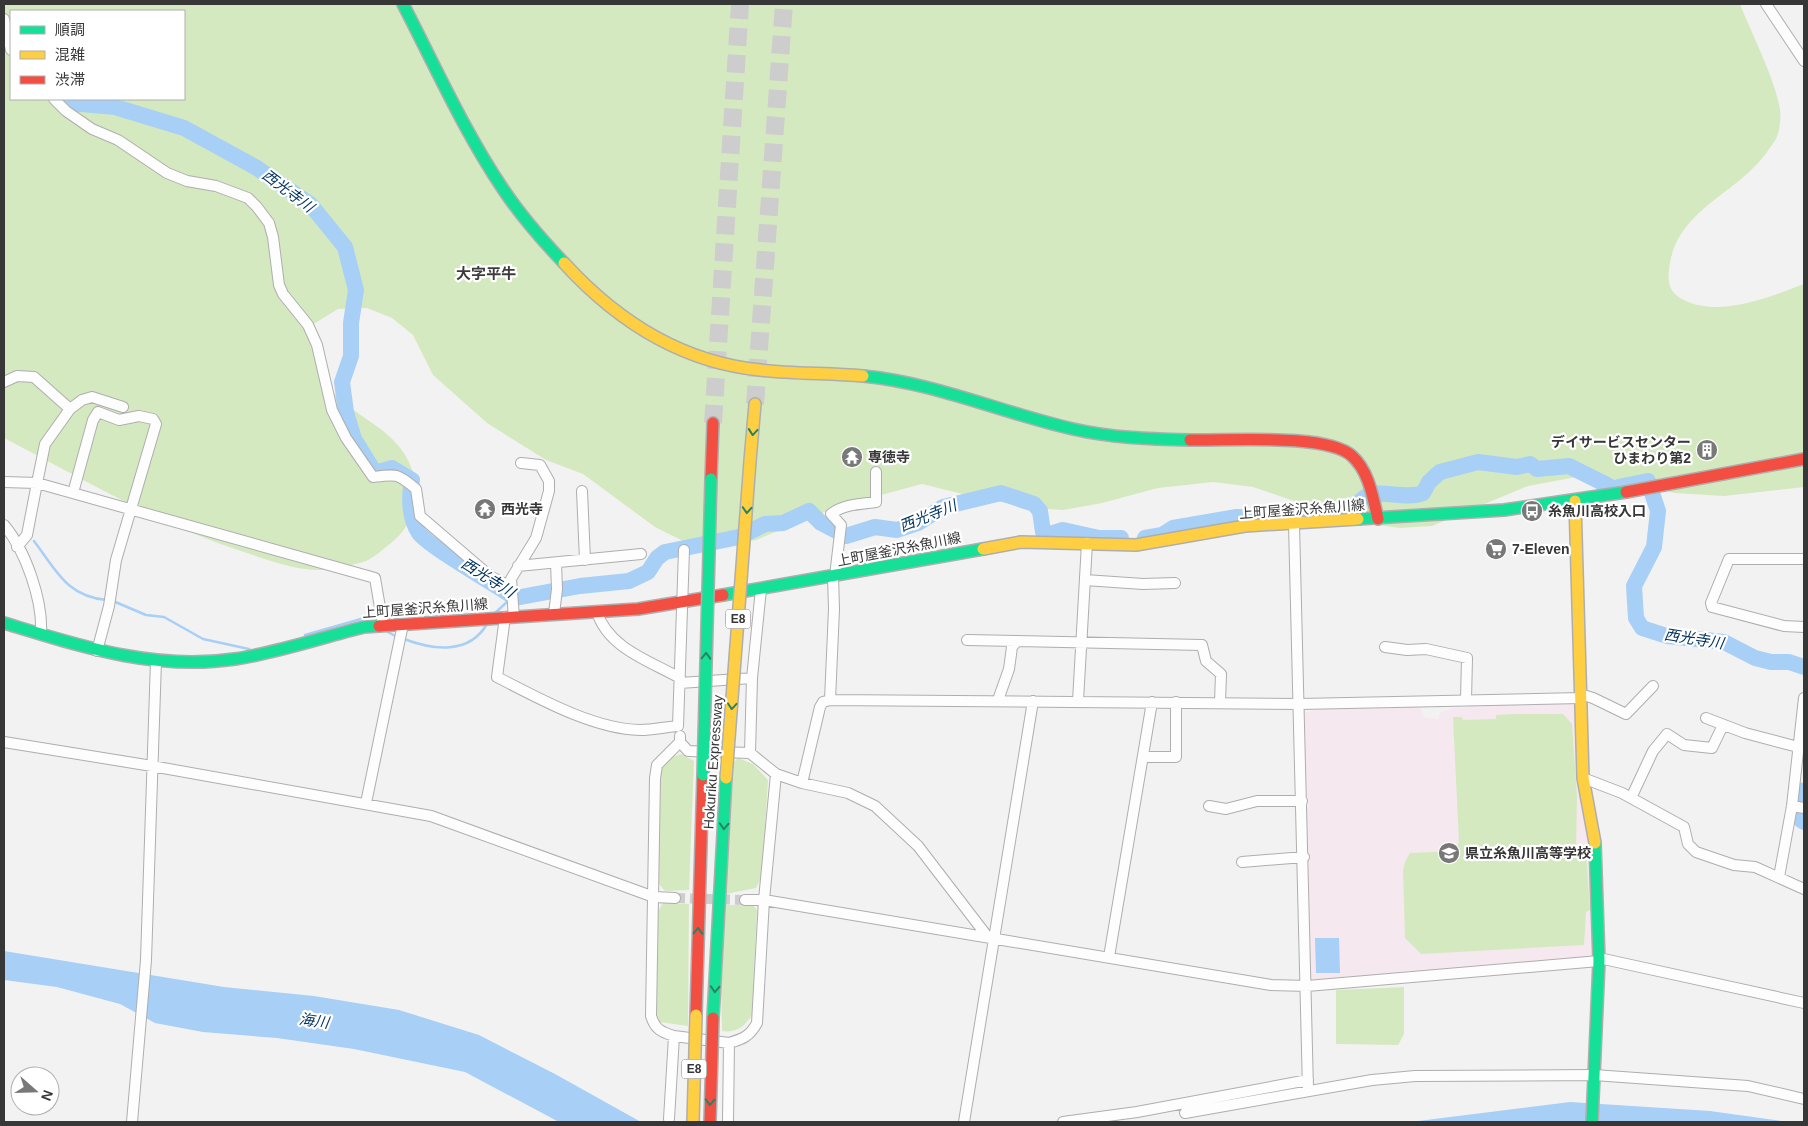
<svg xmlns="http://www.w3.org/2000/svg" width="1808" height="1126" font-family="Arial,'Noto Sans JP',sans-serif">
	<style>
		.education { fill: #f5e8ef }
		.green { fill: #d5e9c0; fill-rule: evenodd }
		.water { fill: #a8cff6 }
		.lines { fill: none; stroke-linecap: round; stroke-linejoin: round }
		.stream { stroke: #a8cff6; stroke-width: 2.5 }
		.river { stroke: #a8cff6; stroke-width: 16 }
		.street-tunnel { stroke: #cdcdcd; stroke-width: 10; stroke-dasharray: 10 5; stroke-linecap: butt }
		.highway-tunnel { stroke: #cdcdcd; stroke-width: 18; stroke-dasharray: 18 9; stroke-linecap: butt }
		.street-casing { stroke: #aeaeae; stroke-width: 12 }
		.fast-casing { stroke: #aeaeae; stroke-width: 14 }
		.slow-casing { stroke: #aeaeae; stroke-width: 14 }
		.jam-casing { stroke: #aeaeae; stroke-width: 14 }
		.street { stroke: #fdfdfd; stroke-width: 10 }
		.fast { stroke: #16e098; stroke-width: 11 }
		.slow { stroke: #ffcf43; stroke-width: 11 }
		.jam { stroke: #f24e42; stroke-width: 11 }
		.fast-bridge-casing { stroke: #aeaeae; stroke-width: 14; stroke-linecap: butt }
		.slow-bridge-casing { stroke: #aeaeae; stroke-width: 14; stroke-linecap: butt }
		.jam-bridge-casing { stroke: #aeaeae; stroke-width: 14; stroke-linecap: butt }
		.fast-bridge { stroke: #16e098; stroke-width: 11 }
		.slow-bridge { stroke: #ffcf43; stroke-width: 11 }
		.jam-bridge { stroke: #f24e42; stroke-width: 11 }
		.oneway { stroke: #288363 }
		.labels { text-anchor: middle; stroke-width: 4.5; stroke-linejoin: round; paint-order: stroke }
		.shield { fill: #fff; stroke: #737373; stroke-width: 1 }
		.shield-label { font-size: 12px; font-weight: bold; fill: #373737 }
		.poi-label { font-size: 14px; font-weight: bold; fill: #373737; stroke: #fff; text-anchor: start }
		.street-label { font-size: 14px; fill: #373737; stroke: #fff }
		.water-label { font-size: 15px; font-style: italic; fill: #00335f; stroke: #fff }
		.neighbourhood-label { font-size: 15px; font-weight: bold; fill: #3c3c3d; stroke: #fff }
	</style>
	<rect width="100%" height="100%" fill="#f2f2f2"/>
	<path class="education" d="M1530 703 1572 704 1578 711 1591 841 1594 957 1326 981 1311 979 1303 713 1321 709 1419 705 1425 718 1438 719 1441 712 1453 708Z"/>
	<path class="green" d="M4 4H1740C1751 32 1776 81 1780 110 1781 116 1780 129 1777 136 1776 140 1772 145 1769 149 1739 195 1675 208 1669 270 1667 284 1671 294 1684 300 1719 318 1770 297 1804 284V487L1724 496 1674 493 1629 481 1587 475 1528 486 1432 526 1400 528 1341 520 1300 503 1253 487 1213 482 1158 488 1102 503 1063 510 1035 508 983 499 922 484 837 507 756 540 719 547 685 542 655 527 583 474 546 460 487 423 433 375 413 335 392 318 367 308 338 309 312 325C313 341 313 358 320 373 341 419 405 423 415 481 420 506 409 529 390 544 383 549 376 556 368 560 360 564 330 570 320 570 296 570 270 561 247 553 162 526 83 479 4 438ZM11 11H184V99H11Z
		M1513 714H1563L1572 724 1577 796 1576 850H1586L1590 910 1586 912 1584 945 1421 954 1405 938 1403 871 1405 862 1410 853 1454 851 1459 842 1453 717H1462L1463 720 1496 719V715Z
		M681 754 694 761 689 890 665 891 658 883 661 767 670 758Z
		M738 758 753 764 768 780 762 876 756 888 726 894 734 762Z
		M663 903 689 904 688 1026 660 1022 655 1014 658 911Z
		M726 905H753L757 910 752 1015C744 1027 737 1033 722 1031L721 991Z
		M1404 987V1034L1398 1045 1336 1044V990Z"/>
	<path class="water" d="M1315 938H1339L1340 973H1316Z
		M4 951 224 987 314 996 399 1010 479 1035 555 1074 641 1122H559L465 1072 354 1049 277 1038 203 1032 155 1023 120 1004 57 987 4 980Z
		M1570 1102 1710 1111 1788 1122H1410Z"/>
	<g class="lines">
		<path class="stream" d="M34 541C56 570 67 597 107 600
			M113 601 146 615 164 617 203 639 249 649
			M493 615 509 600
			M386 631 399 638
			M305 635 361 619 372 620
			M404 639C433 650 469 655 487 624"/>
		<path class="river" d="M60 99 70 103 115 107 184 128 257 168 310 204 345 247 356 290 351 323V356L342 382 346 412 354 439 375 473 392 468 412 480C409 497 409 518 419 533 428 546 498 586 515 598L580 586 629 581 648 572 657 558 665 552 739 537 765 524 783 523 809 511 821 523 846 536 875 527 897 530 918 523 943 507 1001 493 1034 504 1040 511 1043 532 1047 535 1063 530 1099 538H1121
			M1145 538 1162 535 1173 528 1237 517 1278 518 1318 513 1326 516 1349 514C1354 509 1360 499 1367 496 1382 489 1405 500 1423 493L1429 482 1440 472 1478 462 1517 467 1530 464 1537 469 1569 466 1613 488 1648 481 1658 511 1654 547 1634 586 1636 618 1642 628 1667 636 1724 642 1755 658 1771 662H1789L1804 667
			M1799 790C1797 801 1793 816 1804 822"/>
		<path class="street-tunnel" d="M675 898 745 900"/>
		<path class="highway-tunnel" d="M755 404 784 4
			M713 423 740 4"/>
		<g class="street-casing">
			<path id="street" d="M1766 4 1804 61
				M4 19 11 50
				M54 99 66 111 92 129 118 140 167 173 187 181 216 186 248 198 257 207 269 223 273 237 279 285 283 294 308 325 317 345 332 410 346 438 373 477C396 474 397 473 416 489L420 516 490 576 511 587
				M4 382 17 376 34 377 70 409
				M4 482 37 483 45 444 70 409 82 400 92 397 123 407
				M582 491 585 560
				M73 493 93 420 98 412 119 420 139 416 153 419 156 424 116 560 109 606 97 651
				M1294 524 1308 1090
				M4 525C26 551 43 601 41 634
				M17 547 27 535 37 483 375 578 383 625
				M1804 559H1729L1711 603 1712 607 1784 626 1804 627
				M518 566 641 554
				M835 576 841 525 831 514C844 504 861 504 876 502V472
				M1085 580 1143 584 1175 583
				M597 612C608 648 650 661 680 678
				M554 614 557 589 556 563
				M505 617 497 677C538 698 593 729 640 730 652 730 666 727 678 726L684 550
				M514 617 511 579 536 538 549 491V481L540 465 521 463
				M967 640 1017 641
				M1385 647 1407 650 1426 649 1467 658 1466 699
				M752 678 761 589
				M680 683 752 678 750 753 776 774 802 783 820 707 823 702 830 700 1300 704 1581 698
				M1580 694 1593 698 1626 714 1653 686
				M830 700 834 609 833 576
				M998 700 1009 669 1012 647 1017 641 1202 645 1206 661 1221 674 1220 702
				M1078 701 1087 543
				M1706 718 1745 733 1798 747
				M680 736V742L688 751 750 753
				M4 742 152 766 431 816 654 897 675 898
				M1143 757H1176V702
				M1583 778 1622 793 1684 827 1688 844 1696 852 1734 865 1755 867 1804 889
				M802 783 848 793 875 806 918 846 987 936
				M1631 798 1653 751 1667 734 1684 745 1712 748 1723 725
				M366 803 403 624
				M1209 806 1226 809 1257 801H1302
				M1792 806 1804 808
				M1242 862 1304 857
				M1779 877 1792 806 1804 698
				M745 900H764L1271 985 1307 986 1599 961
				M1109 957 1152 702
				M1599 958 1804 1003
				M674 1036 729 1043
				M1185 1113 1372 1080 1415 1076 1594 1075 1748 1086 1804 1099
				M669 1119 674 1036C661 1032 655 1029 651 1016L655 778 657 765 680 742
				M132 1122 146 960 156 661
				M728 1122 729 1043C743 1039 750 1036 757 1023L764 900 776 774
				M964 1122 1033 701
				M1063 1122 1137 1112 1308 1080"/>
		</g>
		<g class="fast-casing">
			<path id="fast" d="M403 4C435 66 464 131 503 189 521 216 542 240 564 263
				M863 376C936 383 1002 413 1073 429 1112 438 1151 439 1190 440
				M1358 519 1504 510 1626 492
				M723 595 983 549
				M4 623C80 646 154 671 235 659 276 653 323 637 364 627L379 626
				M713 1018 726 778
				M1592 1122 1599 961 1595 843"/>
		</g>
		<g class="slow-casing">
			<path id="slow" d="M564 263C617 321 680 362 760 370 794 374 829 373 863 376
				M750 461 755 404
				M1575 501 1583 778 1595 843
				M983 549 1021 542 1136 545 1245 526 1358 519"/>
		</g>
		<g class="jam-casing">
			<path id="jam" d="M1190 440C1227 441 1327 433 1352 456 1369 471 1373 498 1378 519
				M711 479 713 423
				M1626 492 1804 459
				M379 626 638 609 723 595
				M696 1015 703 775"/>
		</g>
		<use href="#street" class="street"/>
		<use href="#fast" class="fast"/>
		<use href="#slow" class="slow"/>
		<use href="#jam" class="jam"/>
		<g class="fast-bridge-casing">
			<path id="fast-bridge" d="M703 775 711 479"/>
		</g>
		<g class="slow-bridge-casing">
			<path id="slow-bridge" d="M726 778 750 461
				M693 1122 696 1015"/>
		</g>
		<g class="jam-bridge-casing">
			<path id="jam-bridge" d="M710 1122 713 1018"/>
		</g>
		<use href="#fast-bridge" class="fast-bridge"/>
		<use href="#slow-bridge" class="slow-bridge"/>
		<use href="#jam-bridge" class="jam-bridge"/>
	</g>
	<defs><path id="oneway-chevron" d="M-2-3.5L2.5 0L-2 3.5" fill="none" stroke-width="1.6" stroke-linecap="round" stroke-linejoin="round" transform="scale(1.25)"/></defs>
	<g class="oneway">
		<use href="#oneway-chevron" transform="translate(753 432) rotate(95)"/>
		<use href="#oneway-chevron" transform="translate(747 510) rotate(94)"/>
		<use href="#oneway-chevron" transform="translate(706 656) rotate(-88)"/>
		<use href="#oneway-chevron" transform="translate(732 706) rotate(94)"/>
		<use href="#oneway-chevron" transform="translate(724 826) rotate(93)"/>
		<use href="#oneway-chevron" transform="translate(698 931) rotate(-88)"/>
		<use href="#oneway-chevron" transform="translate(715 989) rotate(93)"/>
		<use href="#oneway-chevron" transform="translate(710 1102) rotate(92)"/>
	</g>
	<defs>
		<g id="building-disc" transform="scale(1.125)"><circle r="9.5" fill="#787878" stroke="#fff"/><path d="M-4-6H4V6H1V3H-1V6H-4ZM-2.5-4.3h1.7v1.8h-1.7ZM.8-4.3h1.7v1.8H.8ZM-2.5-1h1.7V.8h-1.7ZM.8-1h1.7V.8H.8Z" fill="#fff"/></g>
		<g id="temple-disc" transform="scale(1.125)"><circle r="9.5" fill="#787878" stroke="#fff"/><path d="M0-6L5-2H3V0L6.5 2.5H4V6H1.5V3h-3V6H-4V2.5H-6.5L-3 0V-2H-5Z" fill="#fff"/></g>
		<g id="bus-disc" transform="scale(1.125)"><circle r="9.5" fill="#787878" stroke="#fff"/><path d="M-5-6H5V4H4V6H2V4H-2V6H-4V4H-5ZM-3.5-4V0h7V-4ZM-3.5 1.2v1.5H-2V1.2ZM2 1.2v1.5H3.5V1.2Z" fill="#fff"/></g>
		<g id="supermarket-disc" transform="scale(1.125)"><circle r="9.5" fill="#787878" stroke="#fff"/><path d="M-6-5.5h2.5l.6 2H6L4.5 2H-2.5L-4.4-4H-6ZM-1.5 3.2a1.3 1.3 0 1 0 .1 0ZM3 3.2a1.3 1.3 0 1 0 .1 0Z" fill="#fff"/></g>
		<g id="school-disc" transform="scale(1.125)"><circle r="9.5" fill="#787878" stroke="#fff"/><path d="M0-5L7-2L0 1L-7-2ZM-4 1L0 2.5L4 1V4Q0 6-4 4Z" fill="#fff"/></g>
	</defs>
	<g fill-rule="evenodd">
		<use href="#building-disc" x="1707" y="450"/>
		<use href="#temple-disc" x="852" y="457"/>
		<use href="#temple-disc" x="485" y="509"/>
		<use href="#bus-disc" x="1532" y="511"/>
		<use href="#supermarket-disc" x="1496" y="549"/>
		<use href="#school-disc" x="1449" y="853"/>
	</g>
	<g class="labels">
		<g class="shield">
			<rect x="725.5" y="609.5" width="25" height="19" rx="4"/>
			<rect x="681.5" y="1059.5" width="25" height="19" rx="4"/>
		</g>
		<g class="shield-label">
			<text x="738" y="623">E8</text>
			<text x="694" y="1073">E8</text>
		</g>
		<g class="poi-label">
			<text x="1691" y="447" text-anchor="end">デイサービスセンター<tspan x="1691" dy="16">ひまわり第2</tspan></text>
			<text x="868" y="462">専徳寺</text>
			<text x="501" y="514">西光寺</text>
			<text x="1548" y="516">糸魚川高校入口</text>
			<text x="1512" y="554">7-Eleven</text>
			<text x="1465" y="858">県立糸魚川高等学校</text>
		</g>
		<g class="street-label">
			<text transform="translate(1302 509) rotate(-4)" y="5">上町屋釜沢糸魚川線</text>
			<text transform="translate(899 549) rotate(-11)" y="5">上町屋釜沢糸魚川線</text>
			<text transform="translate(425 608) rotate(-4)" y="5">上町屋釜沢糸魚川線</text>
			<text transform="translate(713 762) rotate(-86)" y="5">Hokuriku Expressway</text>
		</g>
		<g class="water-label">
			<text transform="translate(288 191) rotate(37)" y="5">西光寺川</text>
			<text transform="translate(928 516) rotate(-22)" y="5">西光寺川</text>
			<text transform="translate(488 578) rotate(32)" y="5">西光寺川</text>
			<text transform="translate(1694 639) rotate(9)" y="5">西光寺川</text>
			<text transform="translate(314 1021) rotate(8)" y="5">海川</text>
		</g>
		<g class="neighbourhood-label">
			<text x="486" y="279">大字平牛</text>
		</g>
	</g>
	<rect width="1808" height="1126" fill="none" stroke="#373737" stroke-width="10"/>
	<rect x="10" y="10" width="175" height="90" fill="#ffffff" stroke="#afafaf"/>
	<rect x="20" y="26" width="25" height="8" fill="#16e098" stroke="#afafaf"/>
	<text x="55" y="35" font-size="15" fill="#373737">順調</text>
	<rect x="20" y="51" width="25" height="8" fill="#ffcf43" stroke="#afafaf"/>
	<text x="55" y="60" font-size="15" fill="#373737">混雑</text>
	<rect x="20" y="76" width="25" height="8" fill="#f24e42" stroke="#afafaf"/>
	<text x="55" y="85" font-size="15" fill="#373737">渋滞</text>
	<g transform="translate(35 1091) rotate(110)"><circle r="24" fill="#ffffff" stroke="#afafaf"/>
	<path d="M0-4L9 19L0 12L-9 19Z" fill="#787878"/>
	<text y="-8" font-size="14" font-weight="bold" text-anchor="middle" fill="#373737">N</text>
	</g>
</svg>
